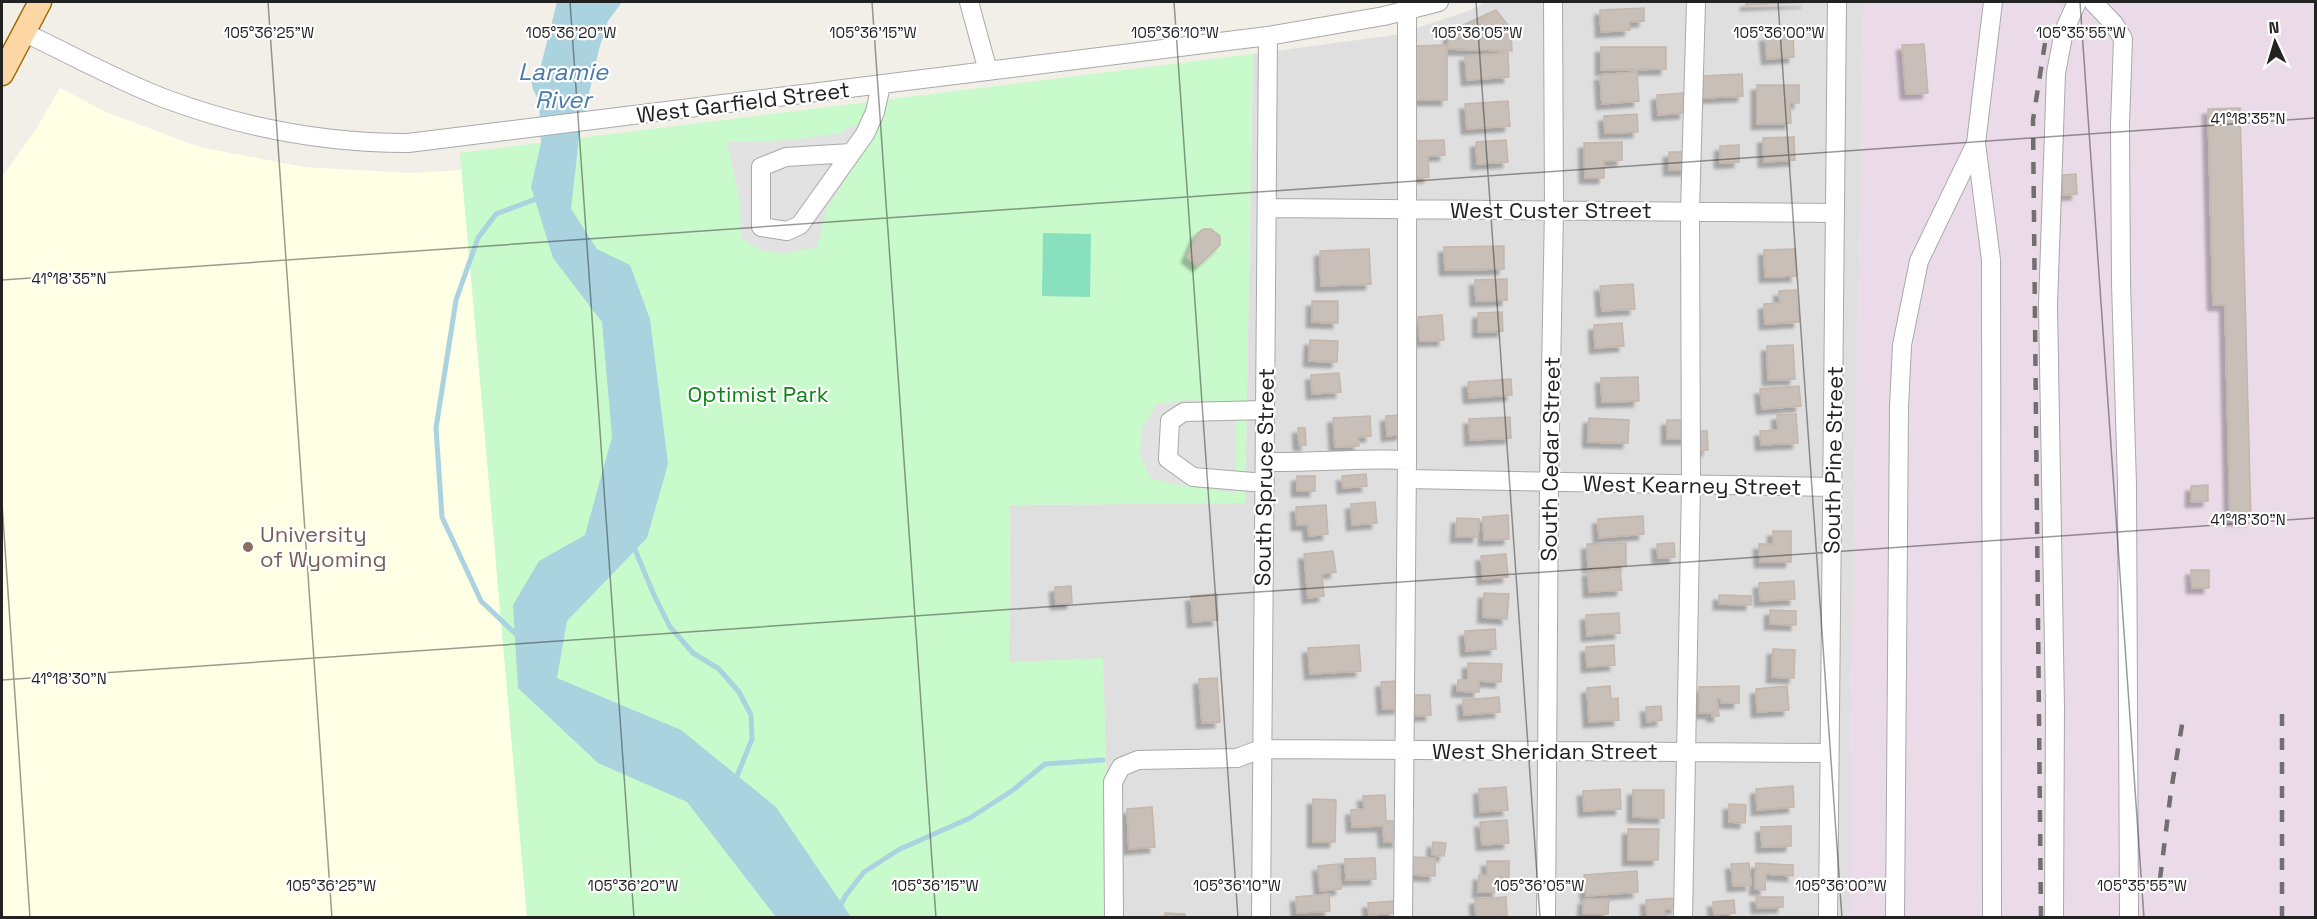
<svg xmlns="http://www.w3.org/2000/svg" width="2317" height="919" font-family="'Space Grotesk',sans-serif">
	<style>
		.residential { fill: #e0dfdf }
		.industrial { fill: #ebdbe8 }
		.education { fill: #ffffe5 }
		.park { fill: #c8facc }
		.pitch { fill: #88e0be }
		.parking { fill: #e2e2e2 }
		.water { fill: #aad3df }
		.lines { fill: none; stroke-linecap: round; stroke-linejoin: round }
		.stream { stroke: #aad3df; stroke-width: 5 }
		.building { fill: #c7bfb8; stroke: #c4b6ab; stroke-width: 1.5; filter: url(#shadow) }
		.minor-casing { stroke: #a9a9a9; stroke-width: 20 }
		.major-casing { stroke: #a06b00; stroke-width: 25 }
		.minor { stroke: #fff; stroke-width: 18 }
		.major { stroke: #fcd6a4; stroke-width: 22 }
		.rail { stroke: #707070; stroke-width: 4.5; stroke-dasharray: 12 12; stroke-linecap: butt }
		.ticks { fill: none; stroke: #222; stroke-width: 1.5; stroke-opacity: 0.45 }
		.education-dot { fill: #8d6e63; stroke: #fff; stroke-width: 2 }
		.labels { text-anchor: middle; stroke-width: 4.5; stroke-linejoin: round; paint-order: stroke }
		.street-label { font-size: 22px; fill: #222; stroke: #fff }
		.park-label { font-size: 22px; fill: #0c8416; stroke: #fff }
		.education-label { font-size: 22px; fill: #785e54; stroke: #fff; text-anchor: start }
		.water-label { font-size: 24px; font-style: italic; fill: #4a7aab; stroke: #fff }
		.ticks-label { font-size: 15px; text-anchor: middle; fill: #222; stroke: #fff; stroke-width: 4.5; stroke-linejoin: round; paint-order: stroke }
	</style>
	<defs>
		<filter id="shadow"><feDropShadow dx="-5.5" dy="5.5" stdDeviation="1.5" flood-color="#0004"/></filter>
	</defs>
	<rect width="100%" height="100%" fill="#f2efe9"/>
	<path class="residential" d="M1486 2H1864L1850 756V917H1111L1009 662 1010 505 1245 503 1253 54 1395 35 1471 10Z"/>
	<path class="industrial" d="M1864 2H2315V917L1850 918V756Z"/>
	<path class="education" d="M60 88 106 112 199 147 304 167 411 173 462 170 527 917H2V177L36 129Z"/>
	<path class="park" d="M1253 54 1245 503 1010 505 1009 662 1103 658 1111 917H527L460 153Z"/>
	<path class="pitch" d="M1043 233 1091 234 1090 297 1042 296Z"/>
	<path class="parking" d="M855 125H876L860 158 826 210 817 247 787 253 771 252 761 250 741 239 740 202 727 142 791 140 840 133Z
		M1186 400 1236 402 1235 493 1174 484 1150 478 1140 454 1142 429 1156 404Z"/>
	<path class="water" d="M557 2H622L608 21 599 49 579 138 571 209 597 249 630 265 650 319 668 464 647 538 567 621 557 678 681 730 776 807 851 917H776L687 802 598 763 518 688 513 605 539 561 585 535 612 437 602 322 553 258 531 187 541 143 539 102 533 89 531 80 539 73Z"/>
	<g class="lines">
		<path class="stream" d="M633 545 654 595 670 627 693 653 719 669 739 692 751 715 752 739 735 781
			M519 637 481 601 442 517 436 428 456 300 478 238 496 214 541 197
			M834 918 846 895 864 872 900 849 970 818 1013 790 1045 764 1103 760"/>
	</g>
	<path class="building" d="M1746 2H1807L1746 5Z
		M1644 8V21L1629 22 1630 30 1601 32 1600 10Z
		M1496 10 1511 29 1512 51 1447 49 1450 31Z
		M1793 34 1794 57 1767 59 1765 36Z
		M1924 44 1928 93 1906 94 1902 45Z
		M1447 45V100H1415V46Z
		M1601 47H1666V69L1601 70Z
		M1508 53 1509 77 1467 80 1465 56Z
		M1637 72 1639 101 1602 104 1600 75Z
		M1742 74 1743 96 1703 98 1702 76Z
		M1757 85H1799V103H1790L1791 123 1757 124Z
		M1684 93 1685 113 1658 115 1657 95Z
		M1508 101 1510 126 1467 129 1465 104Z
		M2240 108 2251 520H2230L2225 305H2213L2208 109Z
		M1637 114 1638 132 1605 133 1604 116Z
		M1794 137 1795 160 1764 162 1763 138Z
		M1444 140 1445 155 1428 156 1429 177 1415 178 1414 141Z
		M1506 140 1508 162 1477 164 1476 142Z
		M1622 142V160L1604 161V178H1585L1584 143Z
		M1739 145V162L1720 163V146Z
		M1669 152H1687V170H1669Z
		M2076 174 2077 194 2063 195 2062 175Z
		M1203 229H1211L1220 236V245L1198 266 1187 257 1197 234Z
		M1504 246V269L1445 270 1444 247Z
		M1369 249 1371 284 1321 286 1320 251Z
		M1795 249 1796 276 1765 277 1764 250Z
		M1507 279V300L1476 301 1475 280Z
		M1633 284 1635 309 1602 311 1600 286Z
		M1796 290 1799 322 1765 324 1764 304 1780 303 1779 291Z
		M1312 301H1338V323L1312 322Z
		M1502 312 1503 331 1478 332V313Z
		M1442 315 1444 340 1420 341 1418 317Z
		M1622 323 1624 346 1595 348 1594 325Z
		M1310 340 1338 341 1337 362 1309 361Z
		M1793 345 1795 379 1768 380 1767 346Z
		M1339 373 1341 392 1312 394 1311 375Z
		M1638 377 1639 401 1602 402 1601 378Z
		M1511 379 1512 395 1469 398 1468 382Z
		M1799 386 1801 406 1762 409 1760 389Z
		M1796 414 1798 443 1761 445 1760 431 1778 430 1777 415Z
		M1402 415 1403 434 1387 436 1386 416Z
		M1370 416 1371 436 1358 437 1359 446 1335 447 1333 418Z
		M1510 417 1511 438 1470 440 1469 419Z
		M1589 418 1629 420 1628 443 1588 442Z
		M1667 420H1688V439H1667Z
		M1298 428H1305L1306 445H1299Z
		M1698 431H1707L1708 450H1700Z
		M1366 474 1367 486 1343 488 1342 476Z
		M1297 476H1315V491H1297Z
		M2208 485V501L2191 502V486Z
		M1375 502 1377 523 1352 525 1351 504Z
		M1326 505 1328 534 1309 536 1308 525H1297L1296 507Z
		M1508 515 1509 539 1484 540 1483 517Z
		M1643 516 1644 534 1599 538 1598 519Z
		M1457 518 1479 519 1478 537H1456Z
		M1773 531H1791V562H1760L1759 544H1773Z
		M1626 543V566L1588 567 1587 544Z
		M1674 543 1675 557 1658 558 1657 544Z
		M1333 551 1336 572 1322 574 1324 596 1308 598 1304 554Z
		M1506 554 1508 577 1483 579 1481 556Z
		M1620 569 1622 590 1589 592 1588 571Z
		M2191 570H2209V588H2192Z
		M1794 581 1795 599 1760 601 1759 583Z
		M1071 586 1072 603 1056 604 1055 587Z
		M1484 593 1509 594 1507 619 1483 617Z
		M1217 594 1218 620 1193 622 1191 596Z
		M1719 595 1751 596V605L1719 604Z
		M1770 610 1796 611V625L1770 624Z
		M1619 613 1620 633 1587 636 1586 615Z
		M1495 629 1496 649 1466 651 1465 631Z
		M1359 645 1361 671 1310 674 1308 648Z
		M1614 645 1615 665 1587 667 1586 647Z
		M1773 649 1795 650 1794 678 1772 677Z
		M1468 663 1502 664 1501 682 1479 681V692L1457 691 1458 680H1468Z
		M1217 678 1220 722 1202 723 1199 679Z
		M1398 681 1400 708 1383 709 1381 682Z
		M1610 686 1611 699 1618 698 1619 720 1589 722 1587 688Z
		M1739 686V703H1721V699H1717L1719 716H1712V713H1699V687Z
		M1787 686 1789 710 1757 712 1756 689Z
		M1413 695H1430L1431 715 1414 716Z
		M1499 697 1500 712 1464 715 1463 700Z
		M1661 706 1662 720 1647 722 1646 707Z
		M1793 786 1794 807 1757 810 1756 789Z
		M1506 787 1508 810 1480 812 1479 789Z
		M1620 789 1621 809 1584 811 1583 791Z
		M1633 790H1664V818L1633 817Z
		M1385 795 1386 821H1397L1398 842H1384L1383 826 1352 827 1351 810 1364 809 1363 796Z
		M1313 799 1336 800 1335 842H1313Z
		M1729 804 1746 805 1745 823 1729 822Z
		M1152 807 1155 847 1129 849 1127 809Z
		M1507 820 1509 843 1482 845 1480 822Z
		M1791 826V846L1762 847 1761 827Z
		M1628 829H1659L1658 860H1628Z
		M1433 842 1446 843 1444 856 1432 855Z
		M1412 857 1435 858V876L1412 875Z
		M1375 858 1376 879 1346 880 1345 859Z
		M1487 861H1509V877H1498V892H1478L1479 875H1487Z
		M1749 863 1751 885 1733 886 1731 864Z
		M1756 863 1793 865V876L1766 874 1765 890 1755 889Z
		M1339 864 1341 889 1320 891 1318 866Z
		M1637 871 1638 892 1586 896 1584 875Z
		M1329 894 1330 911 1297 913 1296 897Z
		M1506 897 1507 916 1476 918 1475 899Z
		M1756 897H1783V907L1757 908Z
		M1676 898 1677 908 1665 909V917L1647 918 1646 900Z
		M1584 899H1609L1608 914H1583Z
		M1734 900 1735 913 1714 915 1713 902Z
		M1394 901 1395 913 1369 915 1368 903Z
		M1165 913 1185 914V918H1164Z"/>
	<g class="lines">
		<g class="minor-casing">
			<path id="minor" d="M969 2 988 71
				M2093 2 2114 24 2123 39 2120 125 2121 283 2127 485 2129 918
				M25 33C72 55 118 81 166 99 244 128 324 143 408 143L1268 36 1384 16 1439 2
				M1976 143 1991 260 1992 918
				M851 153 786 157 761 167V227L787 231 800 225 865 134 875 112 881 85
				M1267 208 1835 213
				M1265 462C1313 463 1359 458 1407 460
				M1407 479 1833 487
				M1265 483 1193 477 1168 459 1170 421 1184 412 1265 410
				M1114 918 1113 782 1121 767 1138 760 1237 758 1261 749 1829 753
				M1261 918 1268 36
				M1403 918 1407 460V11
				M1546 918 1549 483 1554 209 1553 2
				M1683 918 1691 485 1690 211 1696 2
				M1828 918 1837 2
				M1895 918 1899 407 1902 345 1919 261 1976 143 1993 2
				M2054 918 2055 707 2048 305 2056 73 2064 31 2077 2"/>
		</g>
		<g class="major-casing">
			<path id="major" d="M2 74 40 2"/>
		</g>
		<use href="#minor" class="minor"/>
		<use href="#major" class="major"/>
		<path class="rail" d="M2160 879 2171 791 2183 719
			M2041 918 2033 120 2045 43
			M2282 918V714"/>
	</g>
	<path class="ticks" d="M268 2 332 918M570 2 634 918M872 2 936 918M1174 2 1238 918M1476 2 1540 918M1778 2 1842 918M2080 2 2144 918M2 280 2316 118M2 503 30 918M2 680 2316 518"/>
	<circle class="education-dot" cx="248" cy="547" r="6"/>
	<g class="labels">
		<g class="street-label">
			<text transform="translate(743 102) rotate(-7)" y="8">West Garfield Street</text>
			<text x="1551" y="218">West Custer Street</text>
			<text transform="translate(1550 459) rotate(-89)" y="8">South Cedar Street</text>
			<text transform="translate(1833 460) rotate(-89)" y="8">South Pine Street</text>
			<text transform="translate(1264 477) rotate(-89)" y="8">South Spruce Street</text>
			<text transform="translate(1692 485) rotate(1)" y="8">West Kearney Street</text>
			<text x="1545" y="759">West Sheridan Street</text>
		</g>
		<g class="park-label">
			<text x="758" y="402">Optimist Park</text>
		</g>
		<g class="education-label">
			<text x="260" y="542">University<tspan x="260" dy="25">of Wyoming</tspan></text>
		</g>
		<g class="water-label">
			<text x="563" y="80">Laramie<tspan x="563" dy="28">River</tspan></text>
		</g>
	</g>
	<g class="ticks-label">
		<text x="269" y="38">105°36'25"W</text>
		<text x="571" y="38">105°36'20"W</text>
		<text x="873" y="38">105°36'15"W</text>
		<text x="1175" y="38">105°36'10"W</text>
		<text x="1477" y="38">105°36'05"W</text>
		<text x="1779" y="38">105°36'00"W</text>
		<text x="2081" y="38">105°35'55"W</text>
		<text x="2248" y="124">41°18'35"N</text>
		<text x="69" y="284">41°18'35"N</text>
		<text x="2248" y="525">41°18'30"N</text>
		<text x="69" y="684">41°18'30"N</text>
		<text x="331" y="891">105°36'25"W</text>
		<text x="633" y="891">105°36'20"W</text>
		<text x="935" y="891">105°36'15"W</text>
		<text x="1237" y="891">105°36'10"W</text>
		<text x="1539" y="891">105°36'05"W</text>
		<text x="1841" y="891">105°36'00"W</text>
		<text x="2142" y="891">105°35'55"W</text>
	</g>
	<rect width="2317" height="919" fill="none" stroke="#222222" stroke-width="6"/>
	<g transform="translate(2275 42) rotate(356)" stroke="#ffffff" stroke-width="4.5" paint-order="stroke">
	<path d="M0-4.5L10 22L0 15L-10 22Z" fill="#222222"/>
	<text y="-9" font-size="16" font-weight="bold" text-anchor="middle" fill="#222222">N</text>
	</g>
</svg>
